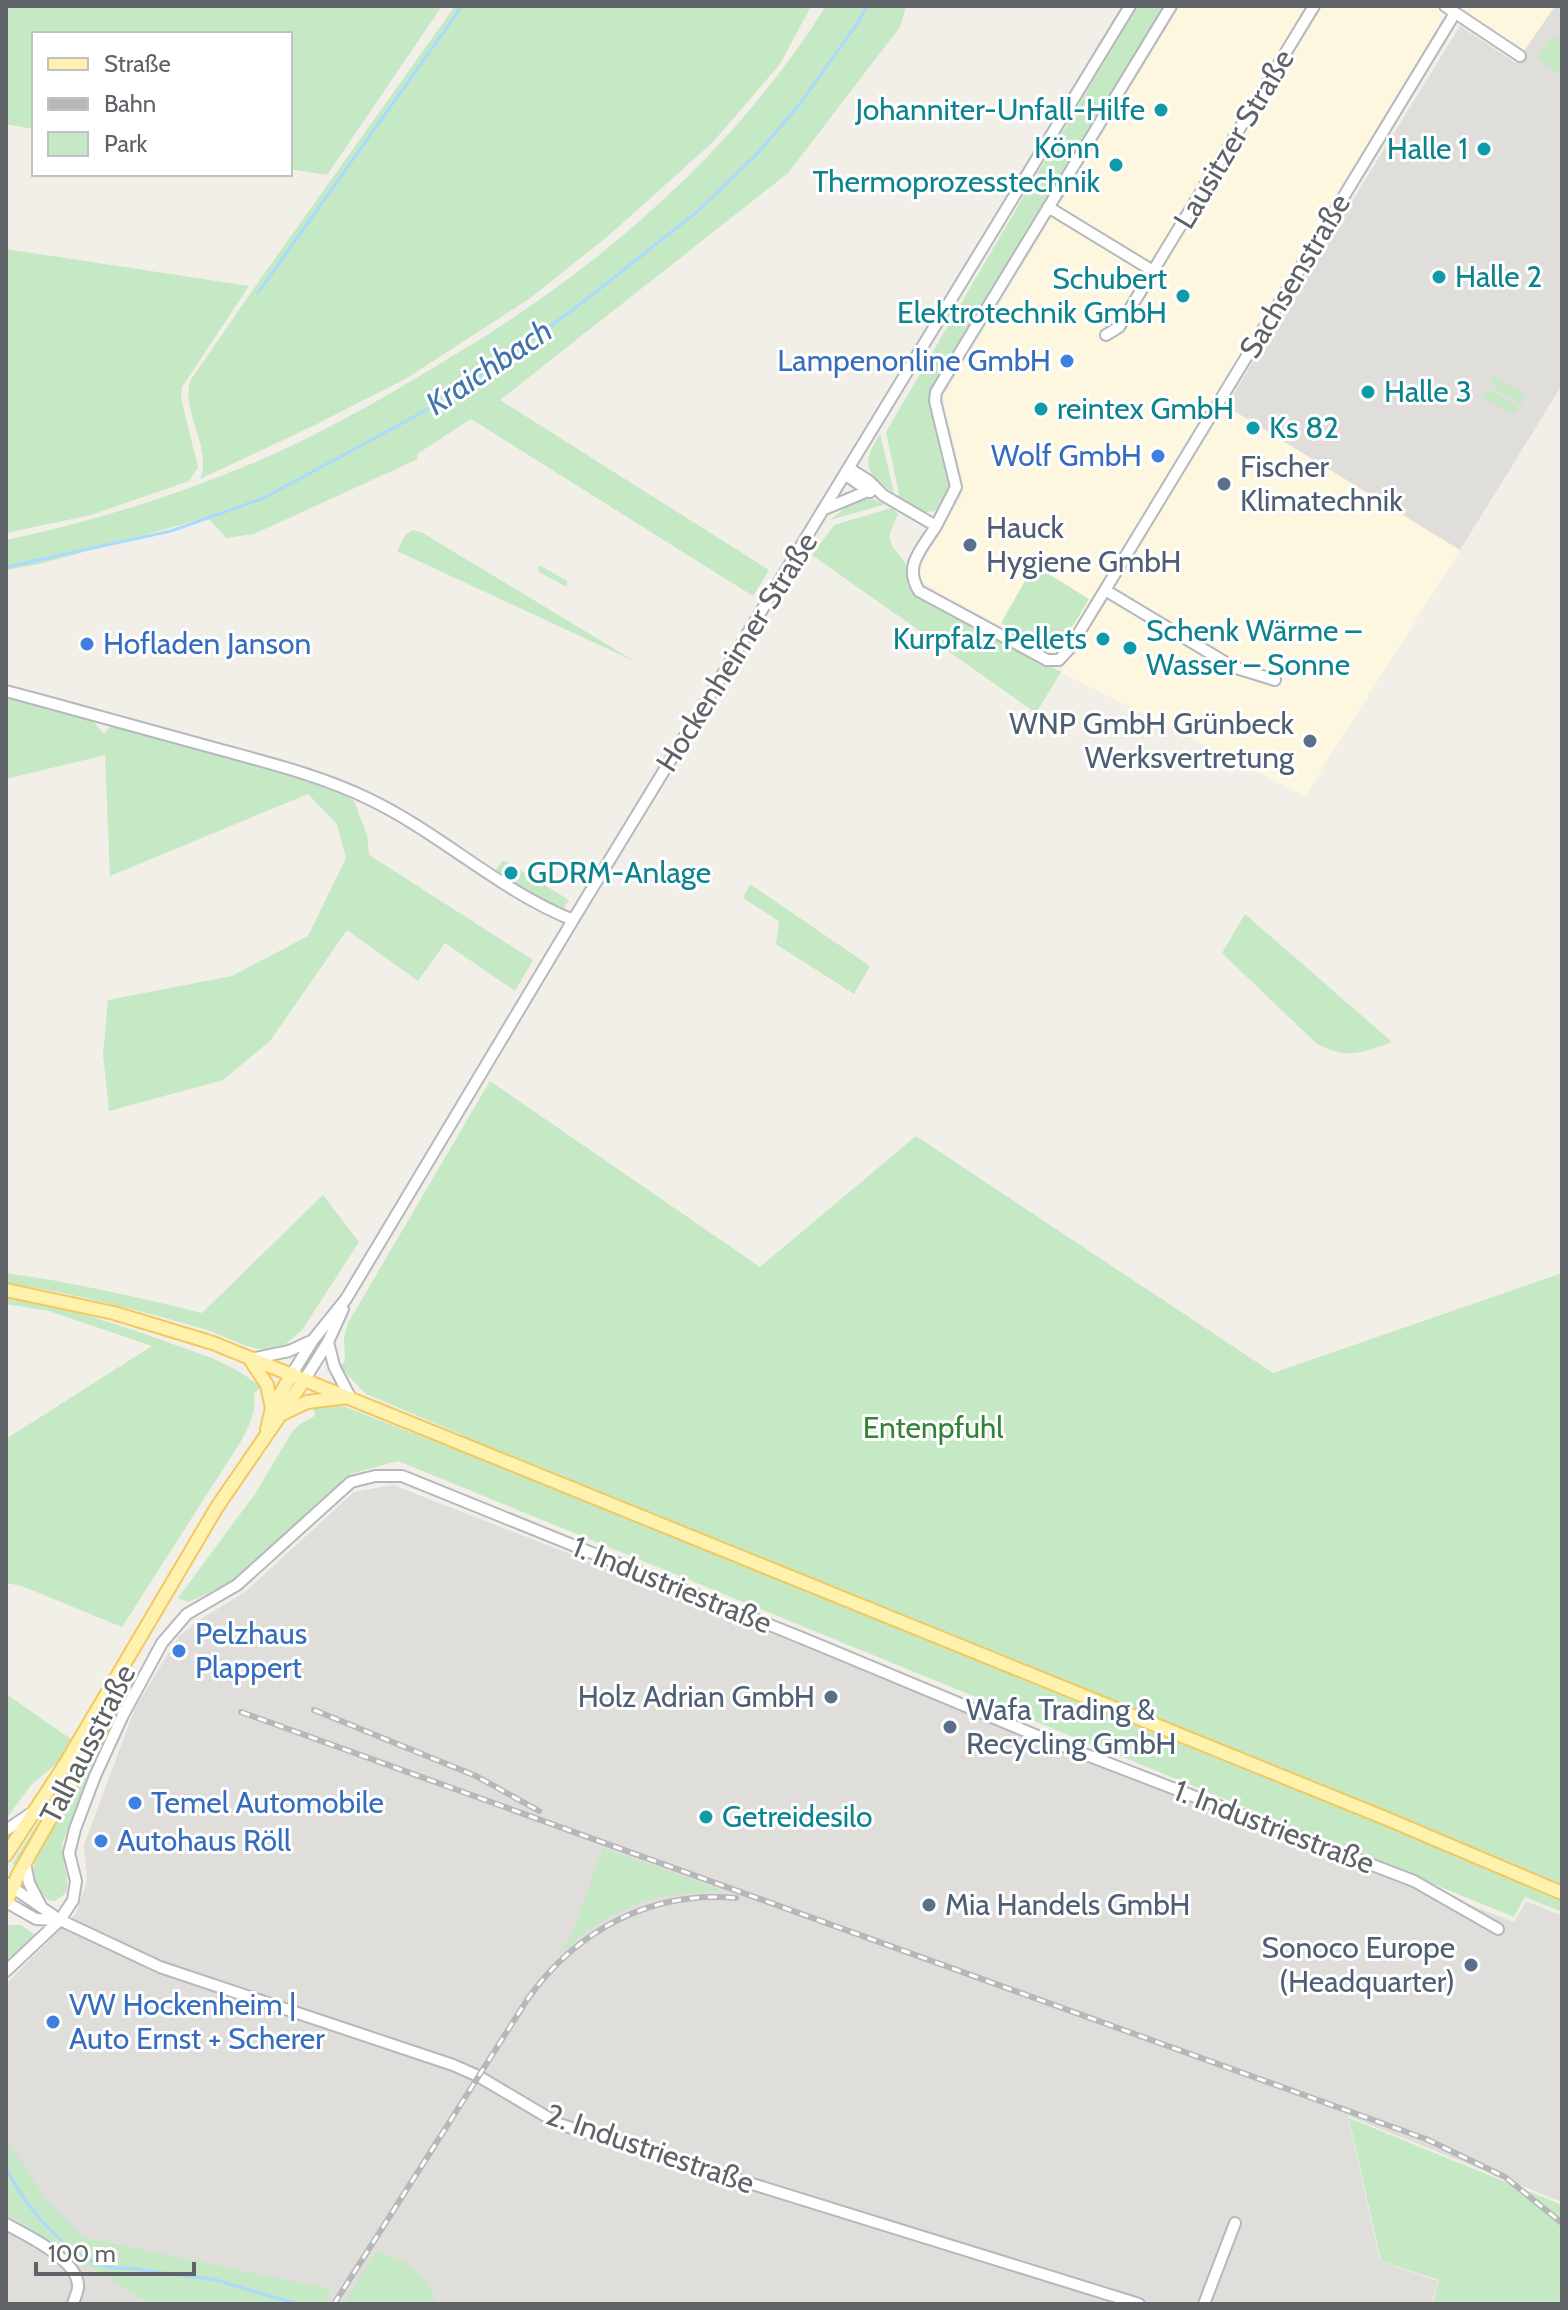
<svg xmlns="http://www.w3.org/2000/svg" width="1568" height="2310" font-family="Cabin,sans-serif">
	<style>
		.commercial { fill: #fef7e0 }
		.industrial { fill: #e0deda }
		.green { fill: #c5e8c5 }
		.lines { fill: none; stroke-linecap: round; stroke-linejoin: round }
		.stream { stroke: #aadaff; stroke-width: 3 }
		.minor-casing { stroke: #b5b8bc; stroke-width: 14 }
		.major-casing { stroke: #f2c960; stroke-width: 16 }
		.minor { stroke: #fff; stroke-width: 10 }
		.major { stroke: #fff2af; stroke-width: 12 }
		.rail-casing { stroke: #b6b7b8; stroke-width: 6 }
		.rail { stroke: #fff; stroke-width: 3; stroke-dasharray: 9; stroke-linecap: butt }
		.culture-dot { fill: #0f9aa8; stroke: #fff; stroke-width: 3 }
		.shop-dot { fill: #3f7fe0; stroke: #fff; stroke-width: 3 }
		.service-dot { fill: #5c6f8a; stroke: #fff; stroke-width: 3 }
		.labels { text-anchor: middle; stroke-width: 6; stroke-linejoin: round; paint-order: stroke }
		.culture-label { font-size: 30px; fill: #0d838f; stroke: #fff; text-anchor: start }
		.street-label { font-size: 30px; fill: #5f6368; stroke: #fff }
		.shop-label { font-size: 30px; fill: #366cbe; stroke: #fff; text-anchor: start }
		.service-label { font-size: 30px; fill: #4e5e75; stroke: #fff; text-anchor: start }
		.park-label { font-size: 30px; fill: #348238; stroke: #fff }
		.water-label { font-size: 32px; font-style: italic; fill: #4174aa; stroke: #fff }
	</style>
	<rect width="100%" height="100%" fill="#f1efe8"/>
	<path class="commercial" d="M1180 6H1555L1516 63 1446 14 1215 398 1460 550 1305 796 1061 672 1066 662 925 584 920 576V567L963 493V484L943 397Z"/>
	<path class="industrial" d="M1555 6H1562V385L1460 550 1226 406 1460 26 1516 63Z
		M393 1485 1514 1922 1526 1901 1562 1916V2202L1348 2116 1380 2261 1438 2281 1432 2304H6V1984L76 1913 87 1881 84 1845 135 1708 178 1637 199 1620 245 1592 354 1492Z"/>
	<path class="green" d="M6 6H442L327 175 290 169V34H34V129L6 124Z
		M455 6H811L780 64 713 142 608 236 529 299 407 378 315 425 200 479C213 448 181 414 190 381L261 278Z
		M826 6H906L900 27 788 173 500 400 769 570 753 596 471 419 417 454 418 459 254 534 226 538 211 521 205 518 40 564 6 570V540C96 521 192 491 276 453 338 425 397 390 456 354 601 267 735 151 826 6Z
		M1138 6H1164L930 390V408L949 486 948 493 935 511 925 512 900 499 886 432 1025 194Z
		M1552 35 1562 41V75L1537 59Z
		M6 249 249 286 182 387 181 398 198 467 189 481 91 515 6 533Z
		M1493 375 1522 393 1524 399 1521 405 1496 390 1498 386 1490 380Z
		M1489 389 1519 408 1516 412 1510 413 1481 395Z
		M880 434 894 493C866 473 860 465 880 434Z
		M872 499 886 504 830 520 854 501Z
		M892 508 898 514 890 533V539L892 546 906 564 908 585 916 595 1061 672 1036 713 812 555 834 525Z
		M413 530 421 532 636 662 397 551 405 535Z
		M1034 565 1089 599 1064 641 1054 648 1043 646 1001 623Z
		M538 566H541L567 581V587L539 572Z
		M6 696 90 718 104 734 112 724 337 789 354 801 367 835 369 855 533 960 515 991 445 943 418 981 347 930 270 1041 223 1080 109 1111 103 1054 108 1000 232 976 308 936 346 858 337 824 308 794 110 876 105 755 6 779Z
		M503 860 569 900 560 913 495 872Z
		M750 884 870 966 854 994 776 944 779 921 743 898Z
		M1245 914 1392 1042C1361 1053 1348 1060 1317 1044L1222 953Z
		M490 1081 760 1267 916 1136 1273 1373 1562 1273V1912L1525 1897 1514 1917 398 1461 350 1474 328 1496 233 1582 188 1602 178 1598 255 1494 292 1432 300 1424 315 1416 313 1407 343 1406 459 1451 465 1436 366 1394 340 1367 345 1361 344 1337 348 1323Z
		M323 1195 359 1242 302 1330 287 1343 286 1348C255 1356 232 1338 204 1329 139 1310 73 1293 6 1283V1273C72 1282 137 1297 202 1313Z
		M6 1295C65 1307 121 1325 178 1346 207 1356 237 1366 260 1387L254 1394C256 1413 250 1424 241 1441L122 1627 22 1586 6 1583V1439L152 1346 49 1311 6 1304Z
		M6 1694 75 1742 64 1757 31 1785 6 1819Z
		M114 1709 63 1841C59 1859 71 1875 66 1893L55 1901 48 1900 34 1884V1861Z
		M63 1783 15 1866 12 1864Z
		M603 1848 721 1890C706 1894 687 1893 671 1895 632 1901 593 1924 565 1950L561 1946 571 1938Z
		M7 1925H21L37 1936 6 1964Z
		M1349 2118 1562 2205V2304H1433L1439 2280 1381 2261Z
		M6 2138 47 2201 83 2237 330 2289 327 2304H149L6 2213 9 2197 6 2191Z
		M376 2252C403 2257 431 2276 436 2304H343Z"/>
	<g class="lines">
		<path class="stream" d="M258 293 462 6
			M6 567 171 531 264 498 443 401 570 312 697 212 757 154 799 105 857 24 867 6
			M6 2168C25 2207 79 2275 128 2268L216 2280 297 2304"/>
		<g class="minor-casing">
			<path id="minor" d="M1445 6 1520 56
				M1048 207 1153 271 1314 6
				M1106 335 1119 327 1153 271
				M850 469 869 481 883 495 936 526 956 487 935 401 936 392 1171 6
				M846 475 870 492
				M827 508 868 491
				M936 526C922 549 903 565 919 591L1047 660H1059L1069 649 1105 590 1455 13
				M1105 590 1233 667 1275 680
				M6 691C77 710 148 730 218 749 269 763 322 776 369 799 440 833 500 891 573 920
				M328 1342 334 1366 350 1397
				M251 1359 289 1351 311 1341
				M292 1374 313 1340 346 1299 573 920 1130 6
				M305 1379 328 1342 343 1309
				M6 1830 33 1812
				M25 1863 29 1883 41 1906
				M6 1883 60 1920 160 1967 453 2065 478 2076 559 2124 1139 2304
				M6 1902 36 1919 60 1920
				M6 1971 60 1920 73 1900 76 1881 69 1853 75 1829 95 1776 123 1715 162 1643 187 1614 237 1585 351 1482 375 1476H402L807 1640 1040 1737 1414 1881 1498 1929
				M6 2224C26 2235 77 2259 78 2285 79 2290 74 2299 73 2304
				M1204 2304 1235 2223"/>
		</g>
		<g class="major-casing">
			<path id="major" d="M6 1290 114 1313 213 1343 1385 1818 1562 1893
				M250 1359 267 1385 272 1408
				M284 1413 307 1402 347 1397
				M267 1429 272 1408 292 1374
				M6 1855 64 1766 217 1507 305 1379
				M6 1902 19 1873 99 1734 124 1675"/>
		</g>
		<use href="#minor" class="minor"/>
		<use href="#major" class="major"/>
		<g class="rail-casing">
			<path id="rail" d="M314 1710 476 1776 539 1811
				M241 1712 1426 2139 1505 2177 1562 2223
				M334 2304 527 2000C575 1931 651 1890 736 1898"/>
		</g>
		<use href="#rail" class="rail"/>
	</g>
	<g class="culture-dot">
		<circle cx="1161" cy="110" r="8"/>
		<circle cx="1484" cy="149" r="8"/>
		<circle cx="1116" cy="165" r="8"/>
		<circle cx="1439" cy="277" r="8"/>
		<circle cx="1183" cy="296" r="8"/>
		<circle cx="1368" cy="392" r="8"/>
		<circle cx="1041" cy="409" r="8"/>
		<circle cx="1253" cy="428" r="8"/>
		<circle cx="1103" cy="639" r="8"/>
		<circle cx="1130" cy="648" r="8"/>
		<circle cx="511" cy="873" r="8"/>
		<circle cx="706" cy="1817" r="8"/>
	</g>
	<g class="shop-dot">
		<circle cx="1067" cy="361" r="8"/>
		<circle cx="1158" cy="456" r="8"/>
		<circle cx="87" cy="644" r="8"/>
		<circle cx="179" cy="1651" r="8"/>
		<circle cx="135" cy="1803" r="8"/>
		<circle cx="101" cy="1841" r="8"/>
		<circle cx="53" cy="2022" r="8"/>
	</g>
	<g class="service-dot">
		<circle cx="1224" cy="484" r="8"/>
		<circle cx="970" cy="545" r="8"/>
		<circle cx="1310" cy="741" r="8"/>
		<circle cx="831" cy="1697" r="8"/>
		<circle cx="950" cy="1727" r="8"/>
		<circle cx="929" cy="1905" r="8"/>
		<circle cx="1471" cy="1965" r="8"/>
	</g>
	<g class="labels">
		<g class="culture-label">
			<text x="1145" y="120" text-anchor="end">Johanniter-Unfall-Hilfe</text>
			<text x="1100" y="158" text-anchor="end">Könn<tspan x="1100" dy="34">Thermoprozesstechnik</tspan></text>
			<text x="1468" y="159" text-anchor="end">Halle 1</text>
			<text x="1455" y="287">Halle 2</text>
			<text x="1167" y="289" text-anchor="end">Schubert<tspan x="1167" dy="34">Elektrotechnik GmbH</tspan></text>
			<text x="1384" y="402">Halle 3</text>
			<text x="1057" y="419">reintex GmbH</text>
			<text x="1269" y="438">Ks 82</text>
			<text x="1146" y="641">Schenk Wärme –<tspan x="1146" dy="34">Wasser – Sonne</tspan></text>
			<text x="1087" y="649" text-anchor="end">Kurpfalz Pellets</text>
			<text x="527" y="883">GDRM-Anlage</text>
			<text x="722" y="1827">Getreidesilo</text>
		</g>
		<g class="street-label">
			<text transform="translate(1234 139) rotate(-59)" y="10">Lausitzer Straße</text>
			<text transform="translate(1295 276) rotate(-59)" y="10">Sachsenstraße</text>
			<text transform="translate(737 652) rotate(-58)" y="10">Hockenheimer Straße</text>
			<text transform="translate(672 1585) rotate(22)" y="10">1. Industriestraße</text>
			<text transform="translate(88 1744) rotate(-63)" y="10">Talhausstraße</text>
			<text transform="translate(1274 1827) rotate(21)" y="10">1. Industriestraße</text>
			<text transform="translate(650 2149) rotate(19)" y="10">2. Industriestraße</text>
		</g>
		<g class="shop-label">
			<text x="1051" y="371" text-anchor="end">Lampenonline GmbH</text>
			<text x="1142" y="466" text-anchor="end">Wolf GmbH</text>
			<text x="103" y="654">Hofladen Janson</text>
			<text x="195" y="1644">Pelzhaus<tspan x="195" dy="34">Plappert</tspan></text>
			<text x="151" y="1813">Temel Automobile</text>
			<text x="117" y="1851">Autohaus Röll</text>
			<text x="69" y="2015">VW Hockenheim |<tspan x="69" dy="34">Auto Ernst + Scherer</tspan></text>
		</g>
		<g class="service-label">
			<text x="1240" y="477">Fischer<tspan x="1240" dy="34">Klimatechnik</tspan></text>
			<text x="986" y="538">Hauck<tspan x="986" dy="34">Hygiene GmbH</tspan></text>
			<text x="1294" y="734" text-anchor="end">WNP GmbH Grünbeck<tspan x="1294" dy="34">Werksvertretung</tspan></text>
			<text x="815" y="1707" text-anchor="end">Holz Adrian GmbH</text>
			<text x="966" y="1720">Wafa Trading &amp;<tspan x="966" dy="34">Recycling GmbH</tspan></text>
			<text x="945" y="1915">Mia Handels GmbH</text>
			<text x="1455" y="1958" text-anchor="end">Sonoco Europe<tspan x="1455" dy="34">(Headquarter)</tspan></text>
		</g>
		<g class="park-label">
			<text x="933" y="1438">Entenpfuhl</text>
		</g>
		<g class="water-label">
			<text transform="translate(489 367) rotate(-34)" y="11">Kraichbach</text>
		</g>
	</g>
	<rect width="1568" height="2310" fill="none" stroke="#5f6368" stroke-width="16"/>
	<rect x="32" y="32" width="260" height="144" fill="#ffffff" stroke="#bfc1c3" stroke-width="2"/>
	<rect x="48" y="58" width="40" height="12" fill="#fff2af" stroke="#bfc1c3" stroke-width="2"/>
	<text x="104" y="72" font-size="24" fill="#5f6368">Straße</text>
	<rect x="48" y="98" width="40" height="12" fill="#b6b7b8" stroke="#bfc1c3" stroke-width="2"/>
	<text x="104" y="112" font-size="24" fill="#5f6368">Bahn</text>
	<rect x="48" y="132" width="40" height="24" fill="#c5e8c5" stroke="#bfc1c3" stroke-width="2"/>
	<text x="104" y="152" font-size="24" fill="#5f6368">Park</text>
	<path d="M36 2262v12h158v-12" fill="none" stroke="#5f6368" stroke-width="4"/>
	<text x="48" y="2262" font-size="24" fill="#5f6368" stroke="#ffffff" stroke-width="6" paint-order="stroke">100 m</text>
</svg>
